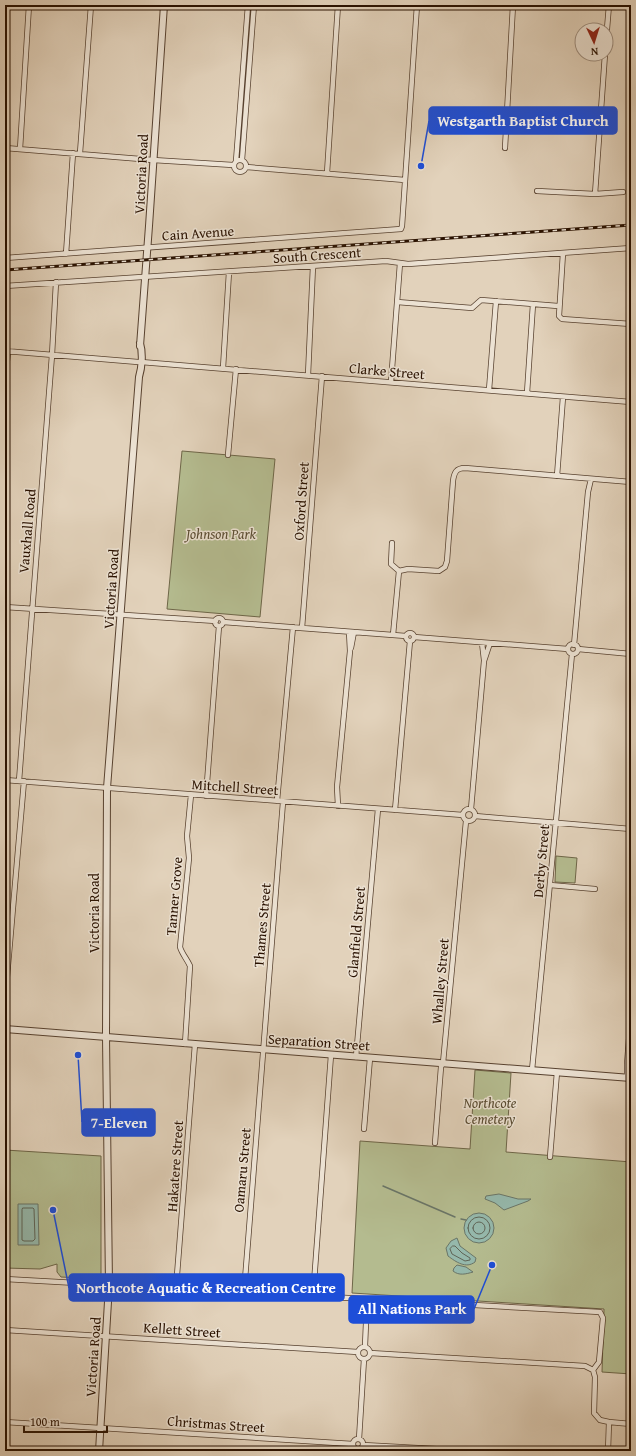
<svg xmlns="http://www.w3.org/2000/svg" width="636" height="1456" font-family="'Gentium Book Plus',serif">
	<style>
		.green { fill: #b4bb8f; stroke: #6e6648 }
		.water { fill: #95b8ab; stroke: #6a7567 }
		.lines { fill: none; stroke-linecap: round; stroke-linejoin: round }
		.shore { stroke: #5f6456; stroke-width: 1 }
		.stream { stroke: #6a7567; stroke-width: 1.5 }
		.minor-casing { stroke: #57412f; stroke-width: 6 }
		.tertiary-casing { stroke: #57412f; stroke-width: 8 }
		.minor { stroke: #ece2d3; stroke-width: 4.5 }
		.tertiary { stroke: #ece2d3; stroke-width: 6 }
		.rail-casing { stroke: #291100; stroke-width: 3 }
		.rail { stroke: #ece2d3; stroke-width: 1.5; stroke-dasharray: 4.5; stroke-linecap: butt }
		.labels { text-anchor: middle; stroke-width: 3; stroke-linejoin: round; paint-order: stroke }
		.street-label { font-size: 14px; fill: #291100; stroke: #ece2d3 }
		.park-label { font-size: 14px; font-style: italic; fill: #5a4c32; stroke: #ece2d3 }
		.leader { fill: none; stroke: #1d4ed8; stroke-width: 1.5 }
		.callout-dot { fill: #1d4ed8; stroke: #ece2d3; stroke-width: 1.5 }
		.callout { fill: #1d4ed8; stroke: #1d4ed8; stroke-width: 1.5 }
		.callout-label { font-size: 15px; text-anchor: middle; font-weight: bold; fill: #fff }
	</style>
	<rect width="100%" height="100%" fill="#e2d2bb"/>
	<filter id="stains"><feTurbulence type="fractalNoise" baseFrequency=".005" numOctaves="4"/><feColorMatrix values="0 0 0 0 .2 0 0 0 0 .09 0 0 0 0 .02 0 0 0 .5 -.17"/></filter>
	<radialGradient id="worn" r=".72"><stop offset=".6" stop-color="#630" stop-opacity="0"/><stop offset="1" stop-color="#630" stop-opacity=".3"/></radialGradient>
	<path class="green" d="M182 451 275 459 260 617 167 609Z
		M556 856 577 858 575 883 555 882Z
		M475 1070 511 1073 506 1152 631 1162V1374L602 1372 604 1309 352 1293 360 1141 470 1149Z
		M5 1150 101 1156V1279L61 1277 57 1272V1264L40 1269 5 1268Z"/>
	<path class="water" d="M499 1194 518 1199H531L528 1201 504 1210 495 1203 485 1199 486 1196Z
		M18 1204H38L39 1245H18Z
		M464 1228a15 15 0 1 1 30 0a15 15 0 1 1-30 0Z
		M457 1238 460 1246 476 1258 475 1262C466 1269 456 1262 448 1256L446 1248 451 1241Z
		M457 1265 466 1267 473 1272C466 1274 459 1276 453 1271L454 1268Z"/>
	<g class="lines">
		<path class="shore" d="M23 1208H33L34 1209 35 1239 33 1241H24L22 1240V1210Z
			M468 1228a11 11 0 1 1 22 0a11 11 0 1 1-22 0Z
			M473 1228a6 6 0 1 1 12 0a6 6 0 1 1-12 0Z
			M453 1246H455L462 1253 470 1258V1260L465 1261 452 1254 450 1249Z"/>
		<path class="stream" d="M383 1186 455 1217
			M461 1219 466 1220"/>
		<g class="minor-casing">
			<path id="minor" d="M606 41 609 5
				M5 148 153 160 233 165
				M505 148 513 5
				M20 149 29 5
				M80 153 91 5
				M234 166a6 6 0 1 1 12 0a6 6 0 1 1-12 0Z
				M242 160 254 5
				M236 161 248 5
				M246 167 405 180
				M327 173 338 5
				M537 191 595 194 623 192
				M595 194 605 54
				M563 253 559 316 562 319 631 324
				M66 254 73 153
				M5 258 401 229 402 226 417 5
				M5 286 386 261 408 264 631 248
				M397 302 472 308 481 300 558 306
				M5 351 138 362
				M141 362 631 402
				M223 368 229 272
				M308 375 313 266
				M391 382 400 263
				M5 383 8 351
				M489 390 496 301
				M527 393 533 304
				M228 455 236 369
				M557 476 563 397
				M392 543 391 564 399 571
				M399 571 408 569 439 571 445 567 447 561 453 481C454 473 456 468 465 468L631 482
				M5 607 216 621
				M215 622a4 4 0 1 1 8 0a4 4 0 1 1-8 0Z
				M223 622 406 636
				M302 628 322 376
				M406 637a4 4 0 1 1 8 0a4 4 0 1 1-8 0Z
				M393 635 399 571
				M414 637 568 649
				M482 643 484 660
				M568 649a5 5 0 1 1 10 0a5 5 0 1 1-10 0Z
				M574 645 588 492 591 479
				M351 648 354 632
				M578 649 631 654
				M5 780 463 815
				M19 781 52 355 56 282
				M206 796 219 626
				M277 801 293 627
				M338 806 337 787 350 651 349 632
				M463 815a6 6 0 1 1 12 0a6 6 0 1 1-12 0Z
				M471 809 484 661 490 643
				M395 810 410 641
				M475 816 631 829
				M550 885 595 889
				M5 1000 24 781
				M5 1041 6 1029
				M185 1044 190 966C187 959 182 954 180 947L189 858 187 836 191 795
				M356 1057 378 809
				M532 1070 572 654
				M627 1078V1064L631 1013
				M364 1129 370 1058
				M435 1143 441 1067 443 1063 466 821
				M550 1157 557 1072
				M5 1279 600 1312 603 1318 599 1362 593 1370
				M176 1288 195 1044
				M244 1292 283 802
				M313 1296 331 1055
				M5 1330 358 1352
				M365 1346 367 1299
				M358 1353a6 6 0 1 1 12 0a6 6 0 1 1-12 0Z
				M370 1353 585 1366 593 1370
				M593 1370 595 1377 594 1413 600 1420 609 1422 631 1424
				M5 1422 353 1444
				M353 1444a5 5 0 1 1 10 0a5 5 0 1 1-10 0Z
				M359 1439 364 1359
				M363 1445 473 1451
				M608 1451 609 1422"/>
		</g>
		<g class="tertiary-casing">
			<path id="tertiary" d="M140 346 149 226 164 5
				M5 1029 631 1078
				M99 1451 109 1285 106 1037 107 788 139 377C142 367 143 353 140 343"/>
		</g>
		<use href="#minor" class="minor"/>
		<use href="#tertiary" class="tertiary"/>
		<g class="rail-casing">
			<path id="rail" d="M5 270 631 225"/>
		</g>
		<use href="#rail" class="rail"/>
	</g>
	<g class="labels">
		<g class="street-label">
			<text transform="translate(141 174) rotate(-87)" y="5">Victoria Road</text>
			<text transform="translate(198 233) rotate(-4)" y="5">Cain Avenue</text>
			<text transform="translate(317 255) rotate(-4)" y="5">South Crescent</text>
			<text transform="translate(387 371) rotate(5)" y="5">Clarke Street</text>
			<text transform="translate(301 501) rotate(-86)" y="5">Oxford Street</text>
			<text transform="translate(27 531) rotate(-85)" y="5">Vauxhall Road</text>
			<text transform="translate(111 589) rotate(-86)" y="5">Victoria Road</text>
			<text transform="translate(235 787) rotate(4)" y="5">Mitchell Street</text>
			<text transform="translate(541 861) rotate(-85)" y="5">Derby Street</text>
			<text transform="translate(174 896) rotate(-85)" y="5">Tanner Grove</text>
			<text transform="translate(94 913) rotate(-90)" y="5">Victoria Road</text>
			<text transform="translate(262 925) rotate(-85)" y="5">Thames Street</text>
			<text transform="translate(356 932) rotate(-85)" y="5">Glanfield Street</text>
			<text transform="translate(440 981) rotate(-85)" y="5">Whalley Street</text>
			<text transform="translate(319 1042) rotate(4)" y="5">Separation Street</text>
			<text transform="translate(175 1166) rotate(-86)" y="5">Hakatere Street</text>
			<text transform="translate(242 1170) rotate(-85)" y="5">Oamaru Street</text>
			<text transform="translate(182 1330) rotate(4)" y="5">Kellett Street</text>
			<text transform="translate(93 1357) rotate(-86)" y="5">Victoria Road</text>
			<text transform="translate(216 1424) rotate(4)" y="5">Christmas Street</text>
		</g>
		<g class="park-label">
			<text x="221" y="539">Johnson Park</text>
			<text x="490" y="1108">Northcote<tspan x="490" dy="16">Cemetery</tspan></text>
		</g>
	</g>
	<path class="leader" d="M421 166L429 121M78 1055L82 1122M53 1210L69 1288M492 1265L474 1309"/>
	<g class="callout-dot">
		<circle cx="421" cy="166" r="4"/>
		<circle cx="78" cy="1055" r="4"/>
		<circle cx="53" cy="1210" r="4"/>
		<circle cx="492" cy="1265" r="4"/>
	</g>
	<g class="callout">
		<rect x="429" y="107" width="188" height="27" rx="4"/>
		<rect x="82" y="1109" width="73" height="27" rx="4"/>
		<rect x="69" y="1274" width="275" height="27" rx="4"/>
		<rect x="349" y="1296" width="125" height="27" rx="4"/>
	</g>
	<g class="callout-label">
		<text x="523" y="126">Westgarth Baptist Church</text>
		<text x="119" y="1128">7-Eleven</text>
		<text x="206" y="1293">Northcote Aquatic &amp; Recreation Centre</text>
		<text x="412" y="1314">All Nations Park</text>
	</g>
	<rect width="636" height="1456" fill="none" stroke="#e2d2bb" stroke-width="20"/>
	<rect x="6" y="6" width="624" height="1444" fill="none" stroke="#291100" stroke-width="2"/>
	<rect x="10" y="10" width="616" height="1436" fill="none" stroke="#291100"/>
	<g transform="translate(594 42) rotate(176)"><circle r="19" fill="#ece2d3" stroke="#9e8e7f"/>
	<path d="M0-3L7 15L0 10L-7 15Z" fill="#8f2418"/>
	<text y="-6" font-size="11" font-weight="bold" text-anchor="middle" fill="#291100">N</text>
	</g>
	<path d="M24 1426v6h83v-6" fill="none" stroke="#291100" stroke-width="2"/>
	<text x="30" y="1426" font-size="12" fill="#291100" stroke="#ece2d3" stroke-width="3" paint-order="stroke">100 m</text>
	<rect width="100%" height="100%" filter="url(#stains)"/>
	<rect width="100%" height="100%" fill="url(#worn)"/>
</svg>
